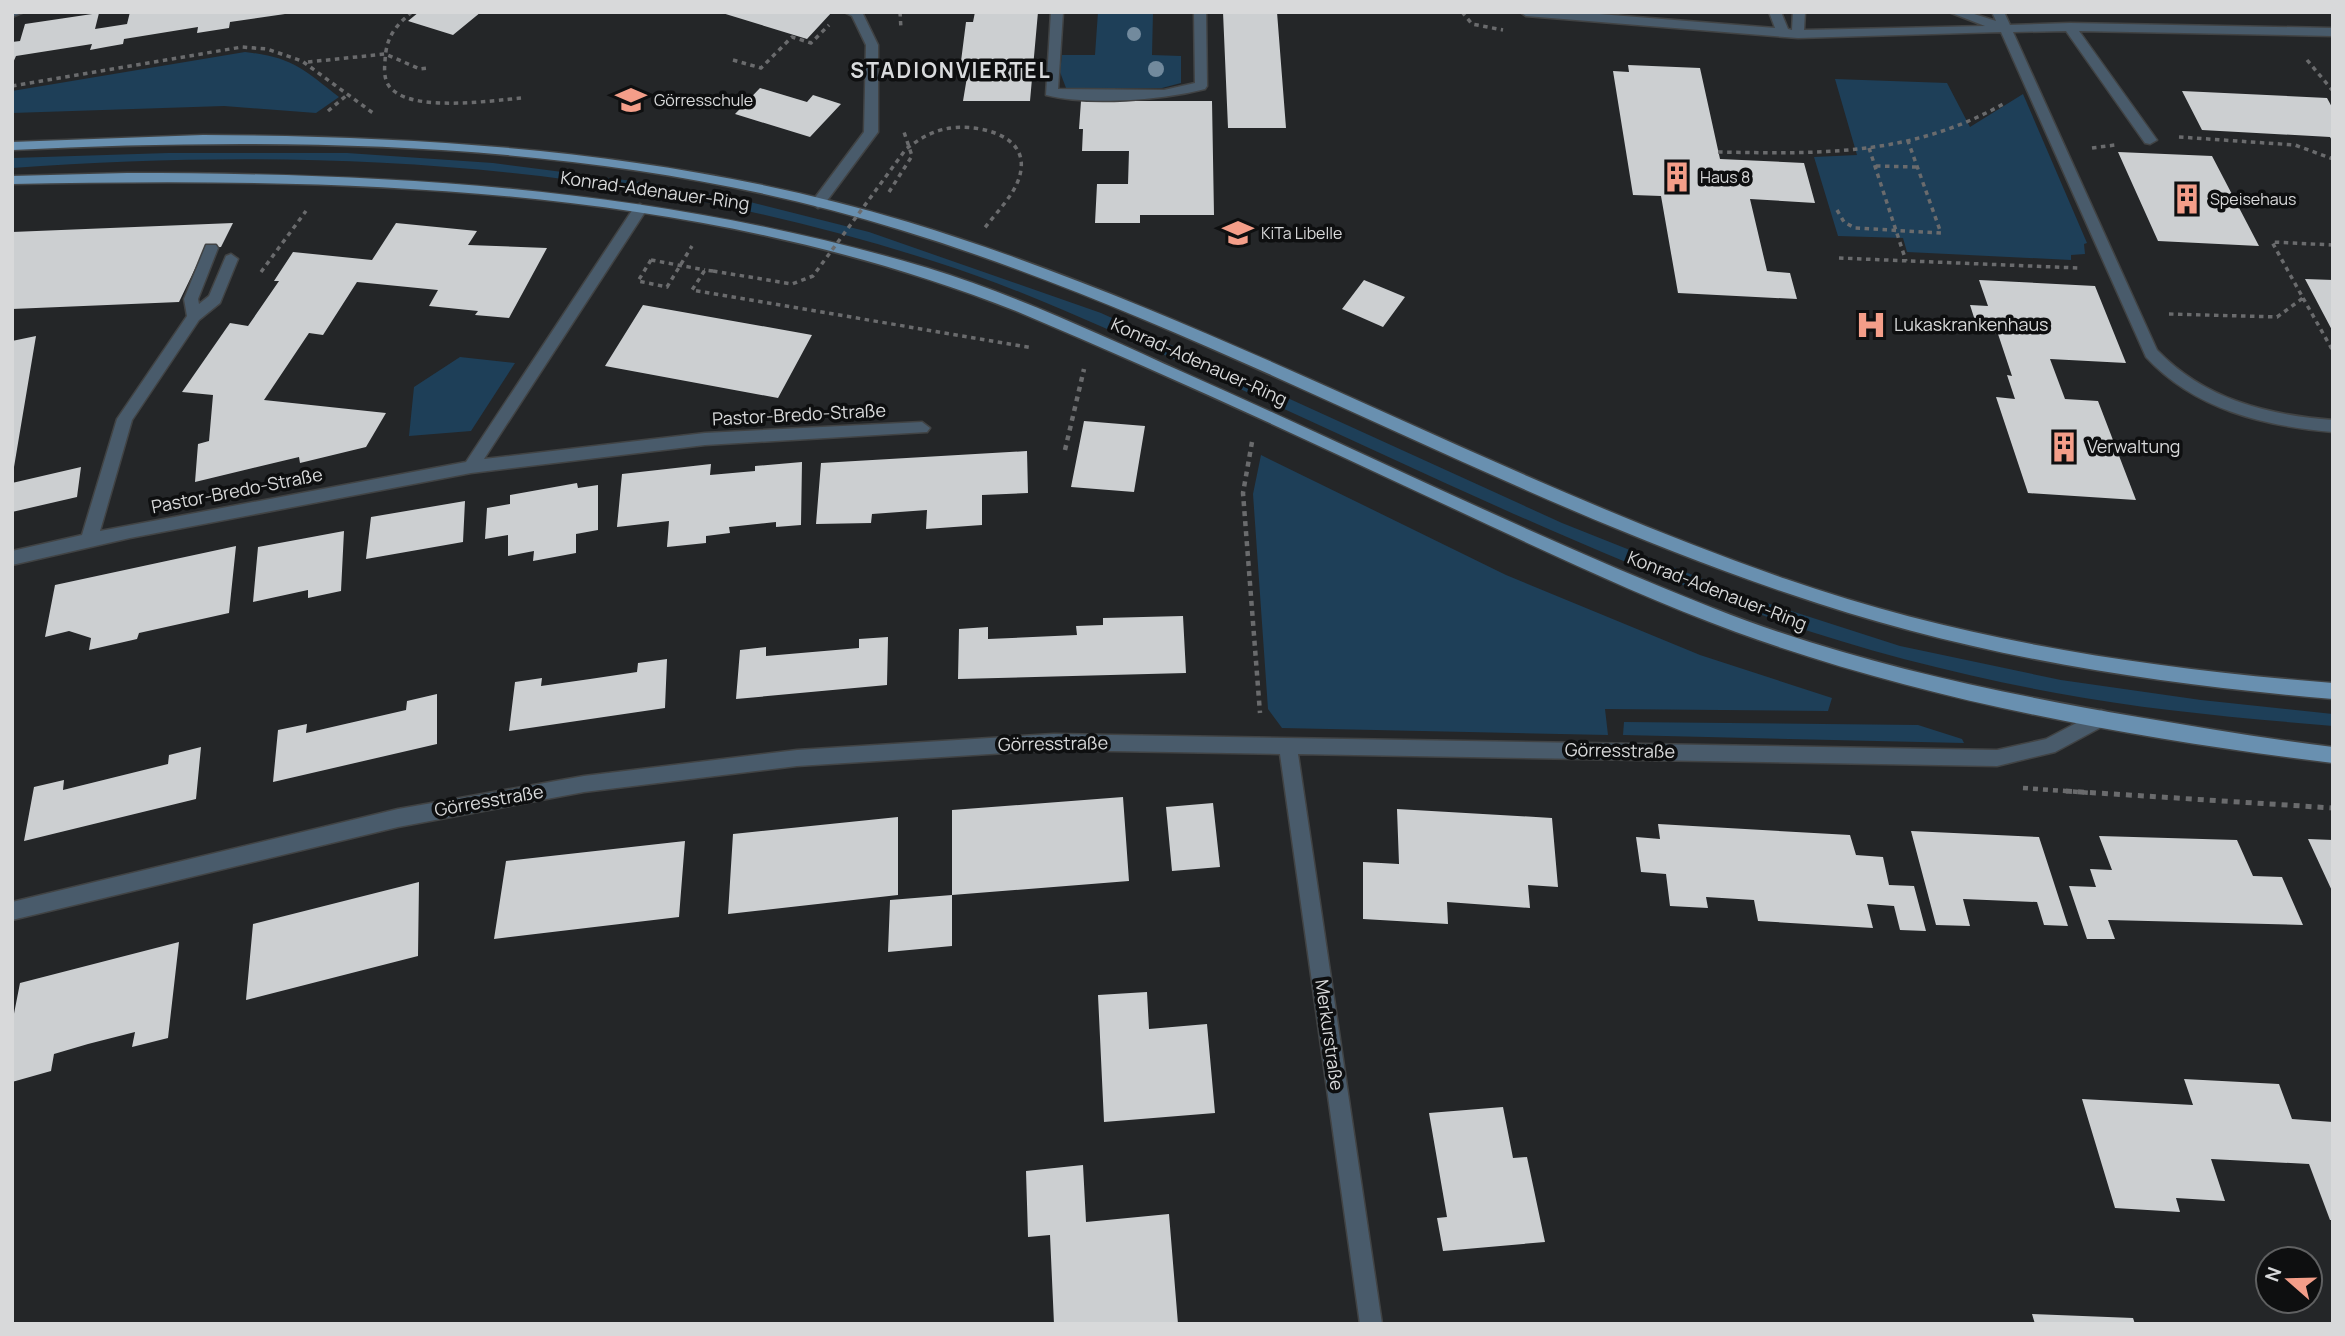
<svg xmlns="http://www.w3.org/2000/svg" width="2345" height="1336" font-family="Manrope,sans-serif">
	<style>
		.green { fill: #1e3f58 }
		.building { fill: #cccfd1 }
		.lines { fill: none; stroke-linecap: round; stroke-linejoin: round }
		.minor-casing { stroke: #414344; stroke-width: 3 }
		.major-casing { stroke: #414344; stroke-width: 3 }
		.path-far2 { stroke: #6a6b6d; stroke-width: 3.5; stroke-dasharray: 4.5 4.5; stroke-linecap: butt }
		.path-far1 { stroke: #6a6b6d; stroke-width: 4.5; stroke-dasharray: 5 5; stroke-linecap: butt }
		.path { stroke: #6a6b6d; stroke-width: 5; stroke-dasharray: 6 6; stroke-linecap: butt }
		.minor { fill: #495b6b; fill-rule: evenodd }
		.major { fill: #6990b0; fill-rule: evenodd }
		.path-bridge { stroke: #6a6b6d; stroke-width: 3.5; stroke-dasharray: 4.5 4.5; stroke-linecap: butt }
		.tree { fill: #728a9d }
		.labels { text-anchor: middle; stroke-width: 7; stroke-linejoin: round; paint-order: stroke }
		.far-poi-label { font-size: 16px; fill: #d8d9da; stroke: #0e0f10; text-anchor: start }
		.street-label { font-size: 18px; fill: #d8d9da; stroke: #0e0f10 }
		.poi-label { font-size: 18px; fill: #d8d9da; stroke: #0e0f10; text-anchor: start }
		.far-district-label { font-size: 21px; font-weight: bold; letter-spacing: 2px; fill: #d9dbdd; stroke: #0e0f10 }
	</style>
	<rect width="100%" height="100%" fill="#242628"/>
	<path class="green" d="M1098 12H1153L1152 55 1181 56V83L1162 88H1066L1060 72 1062 55H1095Z
		M245 52C292 57 303 69 339 97L316 113 224 106 12 113V91Z
		M1835 79 1947 83 1970 127 2023 94 2087 243 2084 244 2085 254 2071 255V260L1907 252 1903 238 1838 236 1814 157 1857 155Z
		M168 153H347L493 163 648 183 750 202 869 232 1101 313 1562 523 1748 597 1900 646 2061 680 2201 700 2333 714V726C2240 718 2147 710 2056 693 1949 673 1841 645 1740 607 1557 539 1383 453 1205 373 1117 334 1028 291 936 262 632 164 329 145 12 168V158Z
		M460 357 515 363 471 431 409 436 414 387Z
		M1261 455 1506 575 1700 655 1832 698 1828 711 1605 709 1608 735 1282 728 1268 709 1253 494Z
		M1624 722 1918 725 1962 739 1964 743 1623 735Z"/>
	<path class="building" d="M130 12H285V14L230 22 229 28 197 33 198 27 124 39 123 44 106 47 90 50 92 44 16 56 12 65V42L20 41 25 24 99 13 95 29 127 24Z
		M419 12H481L453 35 408 21Z
		M719 12H832L807 39Z
		M975 12H1038L1030 101H963L967 77H959L966 22H973Z
		M1223 12H1277L1286 128H1228Z
		M1628 65 1700 68 1720 159 1804 163 1815 203 1750 199 1767 271 1790 273 1797 299 1678 293 1661 196 1633 195 1613 71 1629 72Z
		M760 88 807 102 813 95 841 104 810 137 735 114Z
		M2182 91 2327 98 2333 109V142L2330 137 2202 130Z
		M1081 101H1212L1214 215H1140V223H1095L1097 184H1128L1129 151H1082L1083 129H1079Z
		M2118 152 2212 156 2259 246 2158 241Z
		M233 223 221 247 205 248 179 302 12 309V232Z
		M396 223 477 231 468 245 547 248 509 318 475 315 478 311 429 306 438 290 357 282 323 335 309 333 264 400 386 413 366 447 300 463 299 457 195 482 198 444 209 441 213 395 182 392 230 323 248 326 279 281H274L293 252 372 260Z
		M2305 279 2333 280V332Z
		M1364 280 1405 297 1383 327 1342 309Z
		M1979 280 2095 286 2126 363 2050 359 2065 399 2098 401 2136 500 2028 493 1996 397 2015 399 2007 375 2012 376 1998 334 1979 333 1970 305 1988 306Z
		M643 305 812 335 778 398 605 366Z
		M36 336 14 467H12V341Z
		M1084 421 1145 426 1134 492 1071 487Z
		M1027 451 1028 493 982 495V525L926 529 927 510 872 514 871 523 816 524 821 463Z
		M802 462 801 525 776 527V522L729 527 730 533 706 536V543L667 547 669 521 617 527 622 474 711 464 710 475 755 471V466Z
		M81 467 77 497 12 512V483Z
		M577 483 578 488 598 485V530L576 534V553L533 561 534 551 508 556V535L485 539 487 508 510 504V495Z
		M465 501 463 542 366 559 371 517Z
		M344 531 341 591 308 598V590L253 602 258 547Z
		M236 546 229 613 139 633 137 639 89 650 91 638 69 631 45 637 55 585Z
		M1183 616 1186 673 958 679 959 629 988 627V639L1077 635 1076 626 1103 625V618Z
		M888 637 887 685 736 699 740 650 766 647V656L859 648V639Z
		M667 659 665 708 509 731 515 682 542 678 541 686 590 679 637 672 638 663Z
		M437 694V744L273 782 278 730 307 724 306 733 406 710 407 701Z
		M201 747 196 799 24 841 34 787 64 780 63 790 168 764 169 755Z
		M1123 797 1129 881 952 895V810Z
		M1213 803 1220 867 1172 871 1166 807Z
		M1397 809 1552 818 1558 887 1528 885 1530 908 1447 902 1448 924 1363 919V862L1399 864Z
		M898 817V895L728 914 733 834Z
		M1658 824 1850 835 1856 855 1883 857 1889 885 1914 886 1926 931 1900 930 1894 906 1867 904 1873 928 1758 921 1754 900 1706 897 1708 908 1670 906 1666 874 1641 872 1636 837 1660 839Z
		M1911 831 2039 837 2068 926 2044 925 2037 902 1963 899 1970 926 1936 925Z
		M2099 836 2237 840 2253 876 2282 877 2303 925 2108 920 2115 939H2087L2069 886 2096 887 2090 869 2112 870Z
		M2308 839 2333 840V893Z
		M685 841 679 917 494 939 506 861Z
		M419 882 418 956 246 1000 253 924Z
		M952 895V946L888 952 890 900Z
		M179 942 168 1038 132 1047 135 1032 88 1044 54 1054 51 1071 12 1082V1024L20 983Z
		M1147 992 1149 1029 1207 1024 1215 1113 1104 1122 1098 995Z
		M2184 1079 2279 1084 2292 1119 2333 1122V1220H2330L2309 1164 2249 1161 2211 1159 2225 1201 2176 1198 2180 1212 2115 1208 2082 1099 2193 1105Z
		M1503 1107 1513 1158 1527 1157 1545 1242 1443 1251 1437 1218 1447 1217 1429 1113Z
		M1083 1165 1086 1222 1169 1214 1178 1324H1054L1050 1235 1028 1237 1026 1171Z
		M2032 1314 2133 1318 2135 1324H2035Z"/>
	<g class="lines">
		<g class="minor-casing">
			<path id="minor" d="M12 12H24L12 17Z
				M844 12H862L878 45V132L823 206 818 208 811 203 864 132 866 45 852 16Z
				M1051 12H1063L1058 89 1164 90 1195 83 1194 12H1206L1207 86 1205 89C1162 100 1090 106 1046 95Z
				M1520 12H1574L1775 28 1769 12H1781L1788 29 1792 30 1793 12H1805L1804 30 1985 26 1949 12H1968L1996 21 1992 12H2004L2010 25 2070 23 2333 28V36L2079 31 2157 140 2150 144 2145 143 2066 31 2013 32 2157 350C2204 399 2267 415 2333 420V432C2263 426 2194 409 2146 357L2001 32 1798 38 1526 16Z
				M640 204 647 209 484 459 705 433 922 422 930 428 927 432 705 445 471 473 130 538 12 565V551L82 535 117 419 187 316 184 299 206 245H216L218 248 198 299 199 304 209 296 226 256 231 254 238 259 220 303 199 320 132 420 100 531 466 462 635 206Z
				M2101 710 2107 712 2110 718 2107 724 2055 752 1997 766 1298 754 1382 1324H1360L1280 754 1054 750 797 766 584 792 398 827 12 920V902L398 809 584 776 797 750 1054 734 1997 750 2046 739Z"/>
		</g>
		<g class="major-casing">
			<path id="major" d="M203 135C440 136 680 153 908 222 1211 314 1488 476 1786 579 1964 641 2146 668 2333 683V699C2144 683 1966 655 1787 593 1484 491 1207 324 901 230 615 141 309 136 12 150V142Z
				M127 173C402 173 662 189 928 268 1016 295 1101 335 1185 373 1361 451 1534 537 1713 608 1850 662 1994 692 2138 717 2203 728 2268 739 2333 747V763C2135 739 1923 700 1736 632 1628 592 1524 541 1420 493 1286 430 1152 368 1016 311 697 185 350 177 12 184V176Z"/>
		</g>
		<path class="path-far2" d="M412 12C394 27 386 38 385 61 384 72 384 84 394 91 418 111 490 101 521 98
			M900 12 901 29
			M1462 12 1472 24 1503 30
			M733 60 761 68 792 37 811 43 829 25
			M2307 60 2333 91
			M308 62 385 54 420 69 429 68
			M12 86 242 47 267 49 302 61 373 113
			M328 111 347 95
			M2179 137 2295 145 2333 159
			M1869 148 1906 261
			M2092 148 2115 145
			M1718 152C1823 154 1911 156 2005 103
			M1876 166 1917 167
			M889 192 912 156 904 132
			M1837 210 1844 222 1855 228 1941 233 1908 141
			M1839 258 2078 268
			M651 260 638 281 667 287 692 246
			M713 271 705 270 692 290 1033 348
			M261 272 306 211
			M2303 298 2333 351
			M2169 314 2277 317 2303 298 2272 242 2333 245"/>
		<path class="path-far1" d="M1252 442 1243 493 1260 713
			M1065 450 1084 369
			M2023 788 2093 793"/>
		<path class="path" d="M2066 791 2333 808"/>
		<use href="#minor" class="minor"/>
		<use href="#major" class="major"/>
		<path class="path-bridge" d="M651 260 705 270
			M713 271 792 284 813 276 906 149C918 140 930 132 945 129 971 123 1026 132 1021 169 1019 191 997 211 984 229"/>
	</g>
	<g class="tree">
		<circle cx="1134" cy="34" r="7"/>
		<circle cx="1156" cy="69" r="8"/>
	</g>
	<defs>
		<g id="school-bare" transform="scale(2.415)"><path d="M0-5L7-2L0 1L-7-2ZM-4 1L0 2.5L4 1V4Q0 6-4 4Z" fill="#f49e89" stroke="#0e0f10" stroke-width="2.5" paint-order="stroke"/></g>
		<g id="building-bare" transform="scale(2.415)"><path d="M-4-6H4V6H1V3H-1V6H-4ZM-2.5-4.3h1.7v1.8h-1.7ZM.8-4.3h1.7v1.8H.8ZM-2.5-1h1.7V.8h-1.7ZM.8-1h1.7V.8H.8Z" fill="#f49e89" stroke="#0e0f10" stroke-width="2.5" paint-order="stroke"/></g>
		<g id="hospital-bare" transform="scale(2.415)"><path d="M-5-5h3v3.5h4V-5h3V5h-3V1.5h-4V5h-3Z" fill="#f49e89" stroke="#0e0f10" stroke-width="2.5" paint-order="stroke"/></g>
	</defs>
	<g fill-rule="evenodd">
		<use href="#school-bare" x="631" y="100"/>
		<use href="#building-bare" x="1677" y="177"/>
		<use href="#building-bare" x="2187" y="199"/>
		<use href="#school-bare" x="1238" y="233"/>
		<use href="#hospital-bare" x="1871" y="325"/>
		<use href="#building-bare" x="2064" y="447"/>
	</g>
	<g class="labels">
		<g class="far-poi-label">
			<text x="654" y="106">Görresschule</text>
			<text x="1700" y="183">Haus 8</text>
			<text x="2210" y="205">Speisehaus</text>
			<text x="1261" y="239">KiTa Libelle</text>
		</g>
		<g class="street-label">
			<text transform="translate(655 191) rotate(8)" y="6">Konrad-Adenauer-Ring</text>
			<text transform="translate(1199 362) rotate(24)" y="6">Konrad-Adenauer-Ring</text>
			<text transform="translate(799 415) rotate(-3)" y="6">Pastor-Bredo-Straße</text>
			<text transform="translate(237 491) rotate(-11)" y="6">Pastor-Bredo-Straße</text>
			<text transform="translate(1717 591) rotate(21)" y="6">Konrad-Adenauer-Ring</text>
			<text transform="translate(1053 744) rotate(-1)" y="6">Görresstraße</text>
			<text transform="translate(1620 751) rotate(1)" y="6">Görresstraße</text>
			<text transform="translate(489 801) rotate(-10)" y="6">Görresstraße</text>
			<text transform="translate(1329 1035) rotate(82)" y="6">Merkurstraße</text>
		</g>
		<g class="poi-label">
			<text x="1894" y="331">Lukaskrankenhaus</text>
			<text x="2087" y="453">Verwaltung</text>
		</g>
		<g class="far-district-label">
			<text x="951" y="78">STADIONVIERTEL</text>
		</g>
	</g>
	<rect width="2345" height="1336" fill="none" stroke="#d8d9da" stroke-width="28"/>
	<g transform="translate(2289 1280) rotate(290)"><circle r="33" fill="#0e0f10" stroke="#5f6061" stroke-width="2"/>
	<path d="M0-5L12 26L0 18L-12 26Z" fill="#f49e89"/>
	<text y="-10" font-size="19" font-weight="bold" text-anchor="middle" fill="#d8d9da">N</text>
	</g>
</svg>
